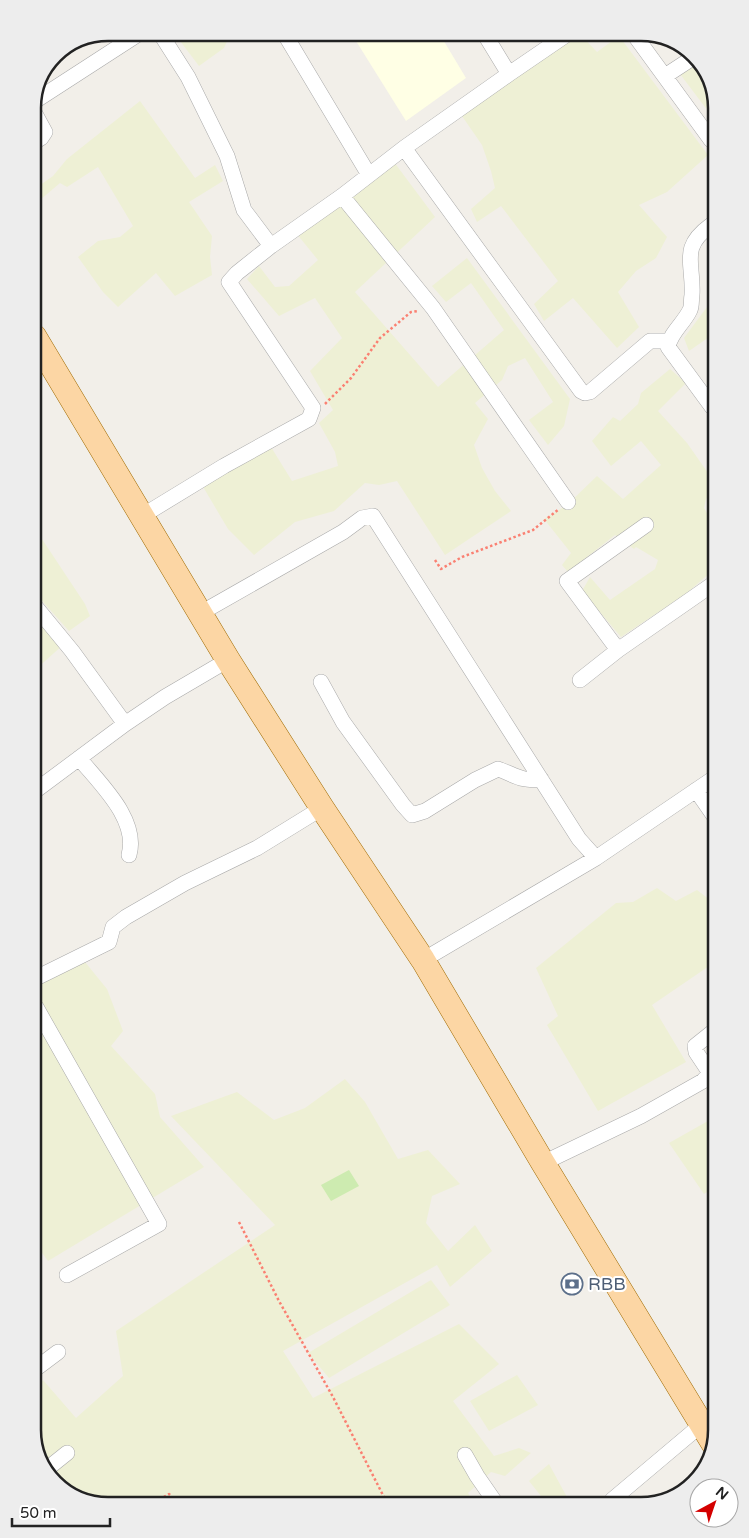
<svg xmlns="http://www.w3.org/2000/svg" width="749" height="1538" font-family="'Varela Round',sans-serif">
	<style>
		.education { fill: #ffffe5 }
		.farmland { fill: #eef0d5 }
		.grass { fill: #cdebb0 }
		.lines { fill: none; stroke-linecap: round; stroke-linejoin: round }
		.street-casing { stroke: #a9a9a9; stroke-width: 16 }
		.primary-casing { stroke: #a06b00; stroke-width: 25 }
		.path { stroke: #fa8072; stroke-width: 2.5; stroke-dasharray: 2.5 2.5; stroke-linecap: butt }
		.street { stroke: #fff; stroke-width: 15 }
		.primary { stroke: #fcd6a4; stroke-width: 24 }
		.labels { text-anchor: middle; stroke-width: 4; stroke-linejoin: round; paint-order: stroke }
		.service-label { font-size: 18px; fill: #4e5e75; stroke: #fff; text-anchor: start }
		.rim { fill: none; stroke: #222; stroke-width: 2.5 }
	</style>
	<rect width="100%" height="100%" fill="#f2efe9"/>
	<path class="education" d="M351 33H439L466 78 406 121Z"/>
	<path class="farmland" d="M174 33H229V37L224 48 199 66Z
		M579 33 597 52 619 36 708 155 667 192 639 205 667 237 656 258 636 271 618 292 639 327 617 348 573 298 544 321 534 304 558 281 501 206 477 222 471 209 495 188 491 171 482 145 462 116Z
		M691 53 711 79V115L677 70Z
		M140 101 195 178 215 165 223 181 189 202 212 236 210 257 212 275 175 296 156 273 118 307 103 292 78 257 98 241 120 237 133 226 98 167 67 187 60 183 33 206V190L53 176 67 159Z
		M394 162 435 217 355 292 438 387 504 330 471 283 446 302 432 286 467 258 570 399 564 426 548 445 529 420 553 402 525 358 508 366 502 380 475 403 488 419 474 445 482 468 495 491 511 511 445 555 397 481 379 485 365 483 334 511 295 522 254 555 228 529 202 485 271 447 292 481 338 466 335 452 319 423 333 410 310 371 342 338 315 298 279 316 247 279 259 266 275 287 289 286 318 260 296 233Z
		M707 307H712V335L689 351 684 338Z
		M670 369 686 383 658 411 687 443 713 480V492L706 499 704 508 713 523V570L687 593 621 637 582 591 590 577 610 600 655 569 658 560 636 547 634 549 615 535 568 572 562 565 571 553 544 519 567 505 597 476 623 499 661 465 641 441 611 466 592 441 613 417 620 421 638 404 641 393Z
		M34 527 85 604 90 616 69 631 35 593Z
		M41 623 63 645 35 670V627Z
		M657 888 676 901 697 890 714 903 715 962 652 1005 686 1062 598 1111 547 1025 558 1016 536 968 616 903 633 902Z
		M85 962 107 989 123 1031 111 1046 155 1094 160 1117 204 1167 48 1261 37 1246 36 985Z
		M345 1079 365 1102 398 1159 428 1150 460 1184 432 1196 426 1223 448 1251 475 1225 492 1251 450 1287 437 1265 283 1351 313 1398 459 1324 499 1364 453 1401 494 1456 519 1448 531 1453 505 1476 491 1472 468 1493 474 1502 103 1505 66 1493 38 1459V1385L43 1380 76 1418 123 1376 116 1331 275 1225 171 1116 237 1092 274 1120 305 1108Z
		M715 1117V1187L704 1194 669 1143Z
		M431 1280 450 1305 329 1378 308 1353Z
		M517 1375 538 1405 489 1431 470 1401Z
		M549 1464 568 1499 570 1501H545L529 1481Z"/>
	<path class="grass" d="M349 1170 359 1186 331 1201 321 1185Z"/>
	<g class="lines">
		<g class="street-casing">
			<path id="street" d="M160 33 188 77 227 156 244 210 271 246
				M284 33 369 175
				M484 33 509 74 569 33
				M633 33 711 140
				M665 76 694 57
				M33 105 35 101 140 33
				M33 110 45 132 41 138 33 143
				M404 148 581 391 585 393 590 392 650 341H669
				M342 196 433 308 568 502
				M711 225C679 248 694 263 692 295 691 300 692 306 690 310 684 323 670 333 668 347L712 407
				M142 516 224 466 309 419 313 408 229 282 237 273 271 246 342 196 404 148 509 74
				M35 606 72 651 125 724
				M199 614 343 532 362 518 373 516 579 839 596 858
				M618 650 567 581 646 525
				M580 680 618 650 713 584
				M321 682 343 722 403 805 412 815 425 811 475 780 498 769C515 775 522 782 541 779
				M79 758C99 783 139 819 129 855
				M696 790 714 816
				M35 791 125 724 165 697 228 660
				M423 960 596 858 714 778
				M36 978 109 942 113 927 126 917 185 883 257 848 322 808
				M36 1007 159 1224 67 1275
				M543 1163 641 1116 703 1081 710 1073 696 1052 695 1046 715 1030
				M38 1367 58 1352
				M465 1455 477 1476 495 1502
				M47 1469 67 1453
				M612 1500 701 1425"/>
		</g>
		<g class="primary-casing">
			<path id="primary" d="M34 336 228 660 322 808 423 960 543 1163 713 1443"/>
		</g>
		<path class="path" d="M325 404 351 378 380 338 411 312 418 311
			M435 560 441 569 462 557 533 530 559 509
			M239 1222 279 1301 333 1397 387 1503
			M151 1505 169 1494 180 1505"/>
		<use href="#street" class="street"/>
		<use href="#primary" class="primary"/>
	</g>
	<defs>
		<g id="bank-ring" transform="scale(1.125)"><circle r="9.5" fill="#fff" stroke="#5c6f8a" stroke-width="1.5"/><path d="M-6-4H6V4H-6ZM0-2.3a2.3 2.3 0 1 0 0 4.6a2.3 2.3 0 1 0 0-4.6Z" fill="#5c6f8a"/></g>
	</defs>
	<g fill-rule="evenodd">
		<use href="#bank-ring" x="572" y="1284"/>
	</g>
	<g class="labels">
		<g class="service-label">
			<text x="588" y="1290">RBB</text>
		</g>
	</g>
	<path d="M0 0H749V1538H0ZM108 41H641A67 67 0 0 1 708 108V1430A67 67 0 0 1 641 1497H108A67 67 0 0 1 41 1430V108A67 67 0 0 1 108 41Z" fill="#ededed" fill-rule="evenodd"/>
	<path class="rim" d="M108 41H641A67 67 0 0 1 708 108V1430A67 67 0 0 1 641 1497H108A67 67 0 0 1 41 1430V108A67 67 0 0 1 108 41Z"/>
	<g transform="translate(714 1503) rotate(40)"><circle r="24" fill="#ffffff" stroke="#a7a7a7"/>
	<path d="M0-4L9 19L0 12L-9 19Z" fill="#d40000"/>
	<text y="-8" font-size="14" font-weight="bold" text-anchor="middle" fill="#222222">N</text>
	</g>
	<path d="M12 1518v8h98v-8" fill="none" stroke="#222222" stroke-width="2.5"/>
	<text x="20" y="1518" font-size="15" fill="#222222" stroke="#ffffff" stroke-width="4" paint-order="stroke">50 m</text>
</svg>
